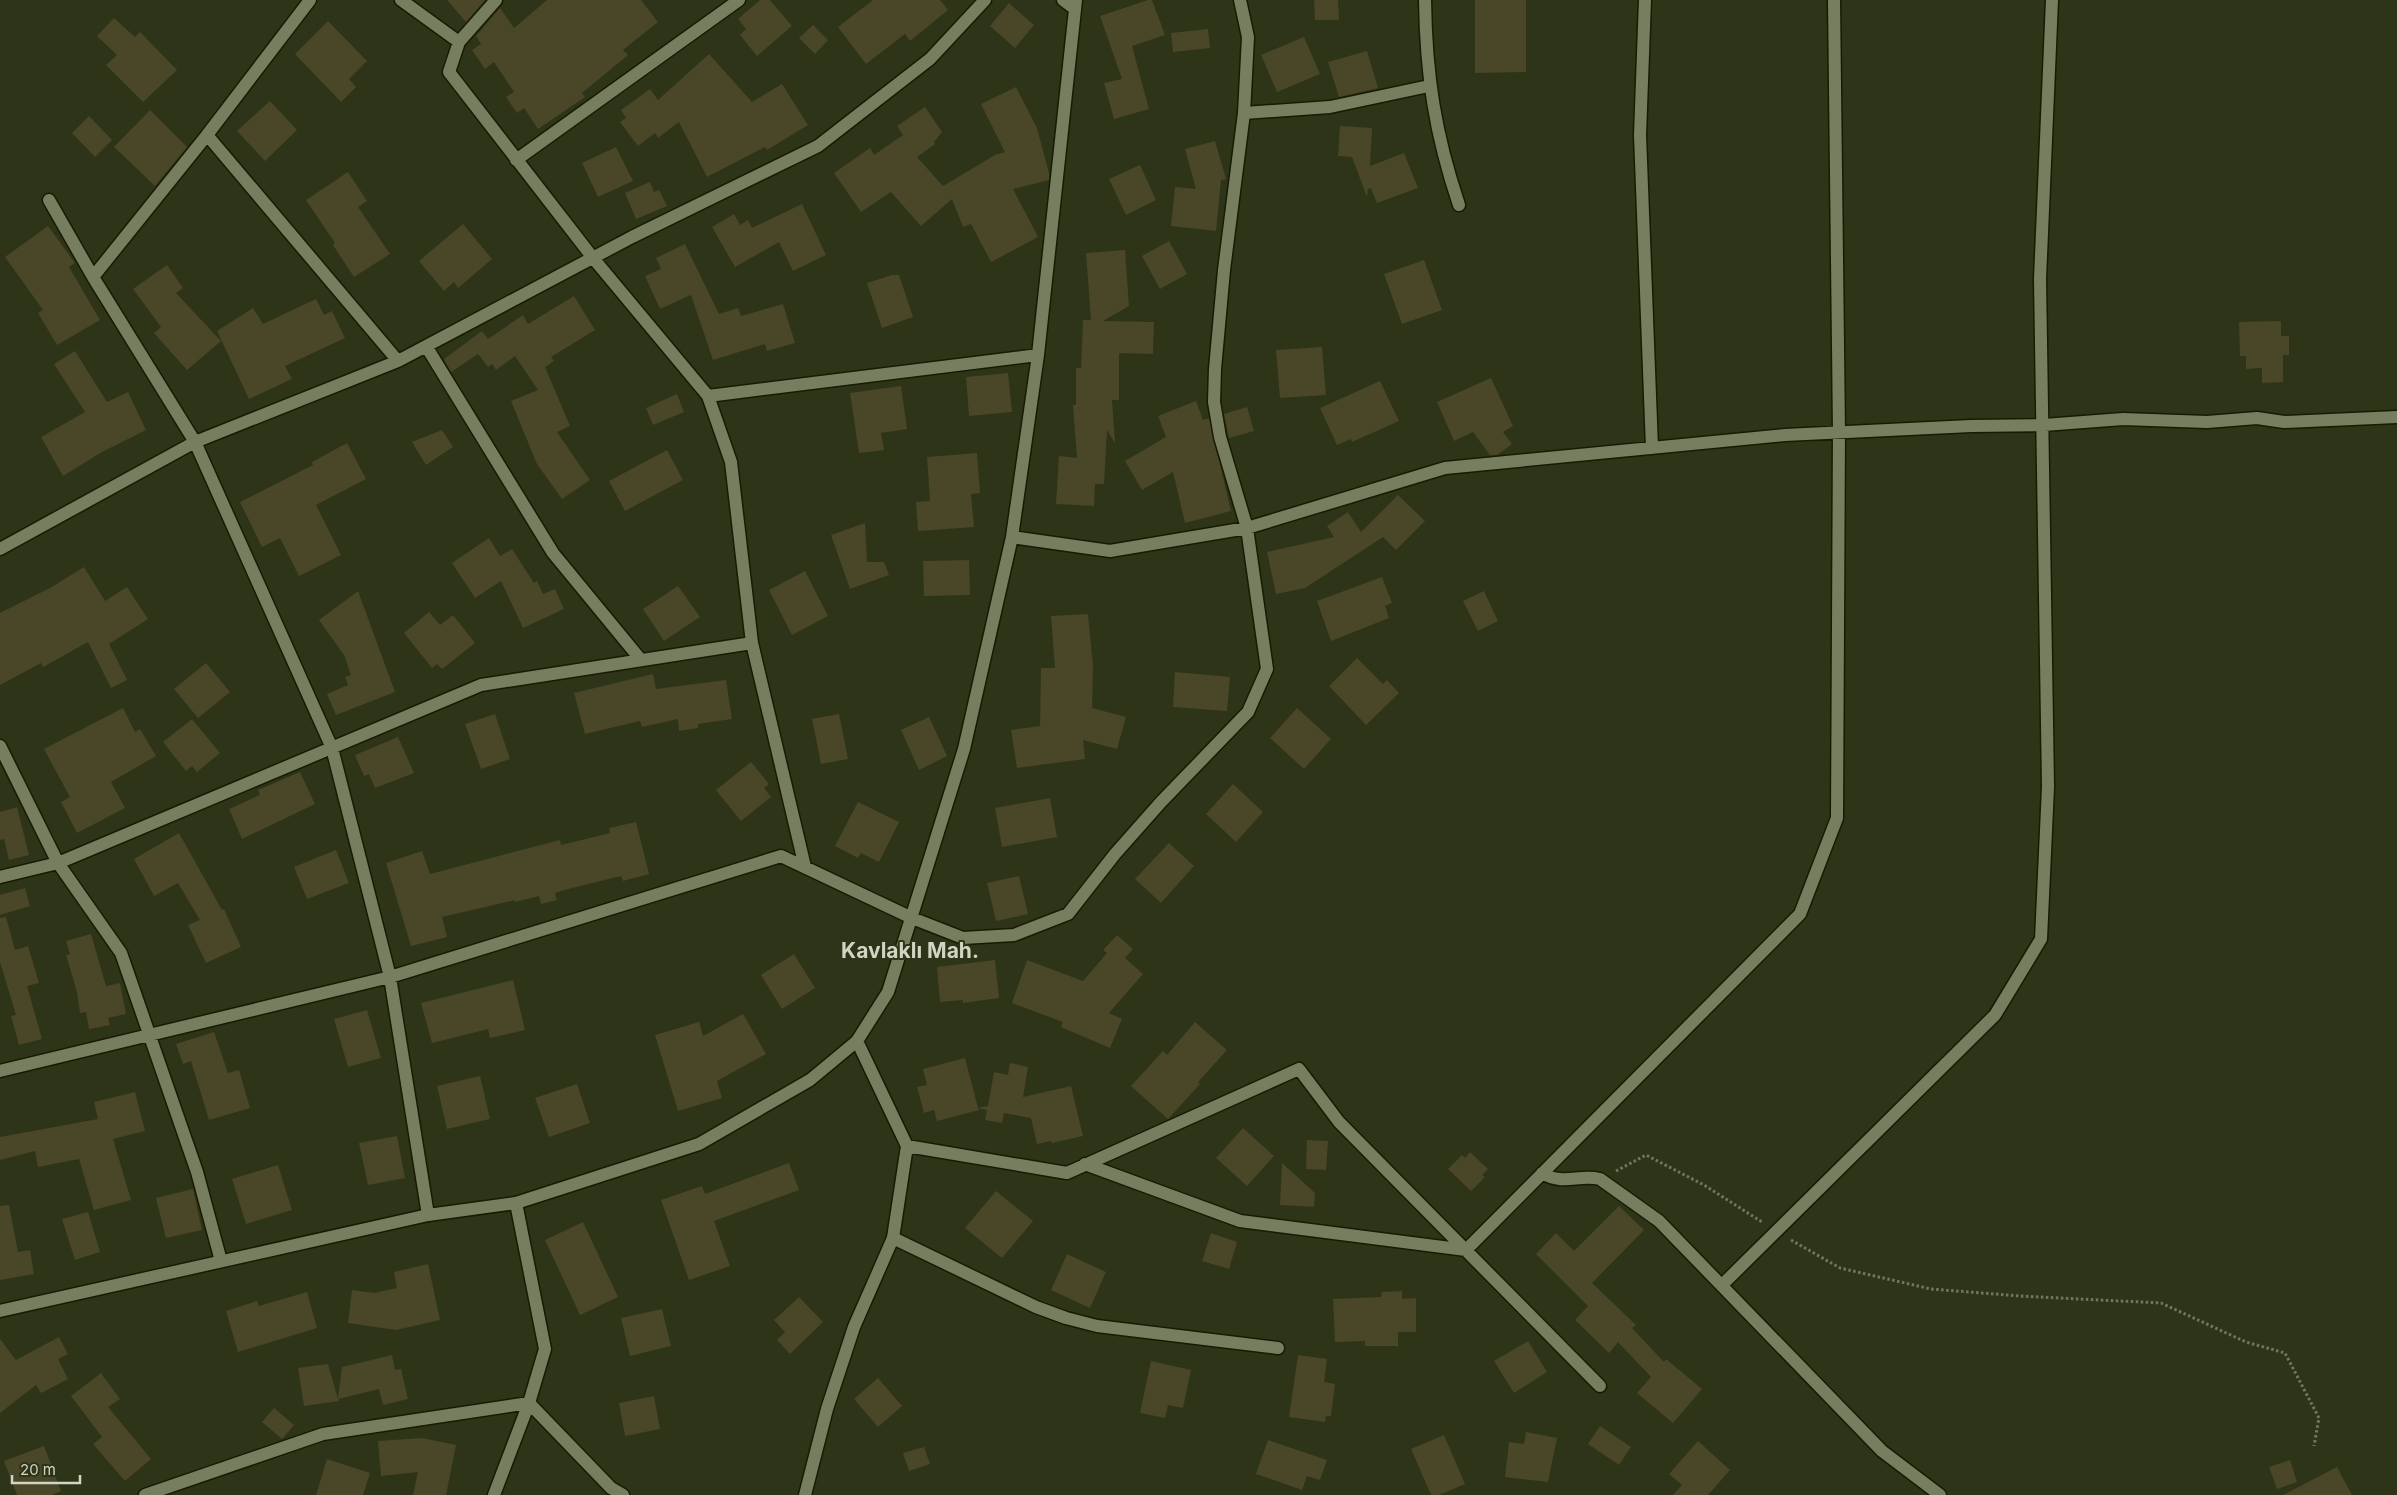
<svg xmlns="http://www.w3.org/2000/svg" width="2397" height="1495" font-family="Inter,sans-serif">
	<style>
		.building { fill: #4a4628 }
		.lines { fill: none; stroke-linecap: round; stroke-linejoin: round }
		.lane-casing { stroke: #171b02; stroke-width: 15 }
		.street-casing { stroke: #171b02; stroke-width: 15 }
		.secondary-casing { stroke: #171b02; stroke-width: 15 }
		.path { stroke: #71775f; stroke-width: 3; stroke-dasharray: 2.5 2.5; stroke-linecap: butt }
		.lane { stroke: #777e5f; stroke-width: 12 }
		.street { stroke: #777e5f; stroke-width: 12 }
		.secondary { stroke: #777e5f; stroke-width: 12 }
		.labels { text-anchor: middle; stroke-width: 4; stroke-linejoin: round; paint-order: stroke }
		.district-label { font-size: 21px; font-weight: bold; fill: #d0d5c4; stroke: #2e3418 }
	</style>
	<rect width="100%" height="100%" fill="#2e3418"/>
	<path class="building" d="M447 0H485L466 22Z
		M547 0H641L658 22 623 50 628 55 582 93 585 97 538 129 524 108 517 113 506 97 514 92 494 62 485 69 472 50 481 44 476 36 500 8 514 28Z
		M760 0H770L792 26 757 56 740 35 746 29 738 19Z
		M873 0H940L948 10 910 41 905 34 866 64 838 27Z
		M1148 0H1152L1165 35 1132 46 1149 109 1114 119 1104 83 1122 79 1100 16Z
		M1314 0H1338L1339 20H1315Z
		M1475 0H1526V72L1475 73Z
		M1009 3 1034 25 1015 48 990 26Z
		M114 18 135 37 140 32 177 70 143 102 106 65 117 55 97 36Z
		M328 21 367 61 349 79 356 87 341 102 295 54Z
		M813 25 828 40 815 54 799 38Z
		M1208 29 1210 48 1173 52 1171 33Z
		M1304 37 1320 74 1277 92 1261 55Z
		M1367 51 1378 88 1339 97 1328 62Z
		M709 54 752 102 782 84 808 125 767 150 765 147 707 177 679 122 658 138 655 133 638 146 620 122 626 118 621 110 650 89 658 100Z
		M1016 87 1037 128 1049 173V180L1013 189 1038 237 991 262 971 224 963 227 952 199 921 226 891 192 861 212 834 173 870 148 874 155 903 135 897 126 925 107 942 132 934 142 935 144 917 157 943 186 995 155 1005 152 981 104Z
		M270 101 297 130 265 161 237 131Z
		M150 110 187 147 155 186 114 147Z
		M89 116 112 140 95 157 72 133Z
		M1340 126 1372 128 1370 166 1404 153 1418 188 1377 203 1371 188 1368 189 1367 197 1352 157 1338 156Z
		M1215 141 1226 179 1221 180 1216 231 1171 226 1175 187 1196 189 1185 149Z
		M616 147 633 181 598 197 582 163Z
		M1140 165 1156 200 1126 215 1109 179Z
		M348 172 367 201 358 207 390 254 354 277 333 245 335 243 306 200Z
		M650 182 654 192 659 190 667 206 636 219 625 193Z
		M802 204 826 255 793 271 779 242 735 267 712 227 734 214 740 225 748 220 752 228Z
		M463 224 492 259 458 288 454 282 444 291 419 261Z
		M48 226 75 263 69 267 100 320 57 345 38 313 43 310 5 257Z
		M1169 241 1187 274 1160 289 1142 256Z
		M685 244 719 314 738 308 741 316 783 304 795 343 767 351 765 344 713 360 691 295 660 309 645 276 661 269 656 258Z
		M1125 250 1129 306 1103 321 1154 322 1153 354 1119 353V400H1112L1115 443 1107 430 1104 484H1095L1094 506 1056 504 1059 456 1077 458 1073 405H1076V368H1081L1083 320H1091L1086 253Z
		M1424 260 1442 310 1402 324 1384 274Z
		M167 265 183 288 176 293 221 341 187 370 154 333 161 327 133 289Z
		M892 275H899L913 317 882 328 867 283Z
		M574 296 595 330 551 357 554 361 545 367 570 426 557 432 590 480 562 499 537 464 511 401 538 390 515 356 496 370 492 364 488 367 478 354 451 372 444 359 482 331 488 339 523 315 528 324Z
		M316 299 324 315 332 311 345 338 285 366 292 379 249 399 217 331 253 308 263 324Z
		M2281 321V336H2289V355H2283V382L2262 383V368L2246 369V356H2240L2239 322Z
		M1322 347 1326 395 1280 398 1276 350Z
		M75 351 107 402 128 392 146 430 102 452 63 476 41 437 85 412 54 364Z
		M1008 373 1012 412 969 416 966 377Z
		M1491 378 1513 426 1503 432 1512 444 1497 455H1490L1473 432 1454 441 1437 402Z
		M1380 381 1399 421 1352 442 1351 439 1337 445 1320 408Z
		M901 386 907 429 881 433 884 450 859 453 850 393Z
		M677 394 684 412 653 425 646 408Z
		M1196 401 1203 420 1209 418 1231 511 1185 523 1173 472 1142 490 1125 461 1166 437 1158 416Z
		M1247 407 1254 431 1229 438 1224 414Z
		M442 430 453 447 426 465 412 442Z
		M347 443 366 479 316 505 341 555 299 576 280 538 262 547 240 502 313 465 312 462Z
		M667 450 683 480 625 511 609 481Z
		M977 453 980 493 971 494 974 527 918 531 916 502 930 501 927 457Z
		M1398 495 1425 521 1396 550 1383 537 1305 588 1276 594 1267 552 1334 537 1327 526 1348 512 1361 532Z
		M865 523 867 562H884L889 575 850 589 831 535Z
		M489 538 500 556 512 549 534 583 537 581 543 594 555 589 564 609 523 628 501 581 475 598 452 563Z
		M969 560 970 595 924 596 923 561Z
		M84 567 105 601 127 587 148 619 109 644 127 680 111 688 88 642 43 667 41 663 0 685V613L50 588Z
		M805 571 828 616 792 635 769 590Z
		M1382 577 1392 603 1385 606 1389 618 1331 641 1317 601Z
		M678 586 700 617 664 641 643 609Z
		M358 591 395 692 336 715 327 694 348 685 345 677 351 675 344 655 319 620Z
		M1484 591 1498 621 1478 631 1463 601Z
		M429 612 440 625 453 615 475 643 442 669 437 664 432 668 404 633Z
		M1088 614 1093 666 1092 708 1126 717 1117 749 1083 740 1085 759 1017 768 1011 730 1040 726 1041 668H1055L1051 616Z
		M1357 658 1383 684 1387 680 1399 693 1366 725 1329 686Z
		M206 663 230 692 198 718 174 689Z
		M1175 672 1230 677 1227 711 1173 707Z
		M653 674 656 689 726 680 732 719 698 724V728L679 731 678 719 642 727 640 721 585 734 574 693Z
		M123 708 135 732 140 729 156 756 111 782 125 808 77 833 61 802 70 797 44 749Z
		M1297 708 1331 739 1304 769 1270 738Z
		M495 714 510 759 481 769 465 724Z
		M839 714 848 759 821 764 812 719Z
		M929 717 947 756 919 770 901 730Z
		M192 719 220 753 197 772 192 766 186 771 163 742Z
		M398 737 414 773 375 788 369 774 364 776 355 755Z
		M751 762 769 784 764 788 771 797 741 821 716 790Z
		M300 772 315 804 242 839 229 809 260 795 258 790Z
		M1233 784 1263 812 1236 842 1206 814Z
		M1050 798 1057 837 1002 847 995 808Z
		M858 802 899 822 879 862 861 853 858 858 835 846Z
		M17 807 29 855 9 860 4 839 0 840V812Z
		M636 822 649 874 623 881 621 876 568 889 555 893 557 900 541 904 539 896 515 902V900L442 917 447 937 411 946 386 863 422 851 430 874 560 840 561 845 610 833 609 828Z
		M179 833 222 910 224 909 241 947 206 963 188 925 200 920 178 883 154 896 134 859Z
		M1169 843 1194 866 1161 903 1135 879Z
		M336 850 349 883 307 899 294 867Z
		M1019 876 1028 914 996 921 987 883Z
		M25 888 30 906 0 915V895Z
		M6 917 15 950 28 946 39 983 27 986 42 1039 19 1045 11 1016 16 1015 0 962V918Z
		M91 934 106 986 120 983 126 1014 108 1018 110 1025 89 1029 86 1012 80 1013 77 992 66 955 70 954 66 941Z
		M1117 935 1133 949 1125 958 1143 974 1109 1013 1122 1019 1110 1048 1061 1027 1063 1022 1012 1003 1027 960 1083 981 1107 953 1103 950Z
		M794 954 815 988 782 1009 761 975Z
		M995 960 999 998 963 1003V1000L940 1002 937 967Z
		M513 980 525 1030 490 1038 488 1029 432 1043 421 1003Z
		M367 1010 381 1058 348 1067 334 1019Z
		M743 1014 766 1054 717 1081 722 1098 678 1111 655 1035 699 1022 703 1036Z
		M1195 1022 1227 1050 1198 1082 1200 1084 1168 1119 1131 1086 1163 1051 1167 1055Z
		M214 1032 228 1073 239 1070 250 1108 209 1120 191 1061 183 1064 176 1044Z
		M965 1058 978 1108 988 1106 994 1072 1008 1075 1010 1063 1028 1067 1023 1097 1071 1086 1083 1136 1052 1143 1051 1141 1037 1144 1031 1118 1004 1113 1002 1123 985 1120 987 1110 978 1108 979 1110 937 1121 934 1110 924 1113 917 1087 927 1085 923 1069Z
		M480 1076 490 1119 447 1129 437 1086Z
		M577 1084 590 1123 549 1137 535 1098Z
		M135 1092 145 1131 113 1139 131 1200 94 1210 79 1159 38 1167 35 1151 0 1160V1137L98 1119 94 1102Z
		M1243 1128 1274 1156 1247 1186 1216 1158Z
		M397 1136 405 1178 368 1185 359 1143Z
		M1307 1140 1328 1141 1326 1170 1306 1169Z
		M1470 1152 1488 1169 1482 1175 1485 1177 1471 1191 1448 1169 1462 1155 1465 1158Z
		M789 1163 799 1190 714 1221 730 1266 689 1280 661 1200 702 1186 705 1194Z
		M1282 1163 1315 1193 1314 1207 1280 1205Z
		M278 1165 292 1210 246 1224 232 1179Z
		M193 1189 202 1230 166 1238 156 1198Z
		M996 1191 1033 1221 1002 1258 965 1228Z
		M9 1205 18 1252 30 1250 34 1274 0 1280V1206Z
		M1619 1206 1644 1230 1592 1283 1636 1325 1632 1328 1664 1362 1666 1359 1702 1389 1673 1423 1637 1393 1651 1377 1618 1342 1609 1353 1575 1320 1588 1306 1536 1254 1556 1233 1574 1251Z
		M88 1212 100 1252 75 1260 62 1219Z
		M583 1222 618 1297 580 1315 545 1240Z
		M1211 1233 1237 1242 1229 1269 1202 1261Z
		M1067 1254 1106 1272 1090 1308 1051 1290Z
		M428 1264 440 1320 396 1330 348 1323 352 1290 374 1293 397 1288 394 1272Z
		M1402 1291V1299L1416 1298V1332H1398V1346H1365V1341L1335 1342 1333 1299 1381 1297 1382 1292Z
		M307 1292 317 1328 238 1352 226 1311 257 1301 259 1306Z
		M799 1297 823 1322 790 1354 777 1340 785 1332 774 1320Z
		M662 1309 671 1346 630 1356 621 1318Z
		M59 1337 68 1354 58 1359 68 1379 41 1393 36 1385 0 1413V1339L16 1360Z
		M1528 1341 1547 1372 1514 1393 1494 1361Z
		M392 1355 395 1370 401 1369 408 1399 383 1405 379 1389 338 1399 339 1401 304 1406 298 1368 328 1364 338 1399 342 1367Z
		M1298 1355 1327 1359 1324 1382 1335 1384 1331 1416H1326L1325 1422 1289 1417Z
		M1151 1361 1191 1370 1183 1408 1168 1405 1165 1418 1140 1413Z
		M101 1373 120 1399 108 1407 151 1459 125 1481 93 1444 102 1437 71 1396Z
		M878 1378 902 1406 878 1427 854 1399Z
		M654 1396 660 1429 625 1436 619 1403Z
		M274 1408 294 1425 282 1439 262 1422Z
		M1600 1426 1631 1447 1619 1465 1588 1444Z
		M1526 1432 1557 1438 1548 1482 1505 1477 1509 1442 1524 1444Z
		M1444 1435 1465 1484 1439 1495H1431L1411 1449Z
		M422 1438 456 1445 446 1495H413L418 1472 381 1476 378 1441Z
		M1268 1440 1327 1460 1320 1480 1307 1476 1302 1490 1256 1474Z
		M1698 1441 1730 1470 1708 1495H1673L1682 1485 1669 1474Z
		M44 1446 61 1491 52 1495H17L4 1461Z
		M924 1447 930 1464 909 1471 903 1453Z
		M327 1459 370 1473 363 1495H316Z
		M2290 1460 2297 1482 2277 1489 2269 1467Z
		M2337 1467 2352 1495H2283Z"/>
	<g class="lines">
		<g class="lane-casing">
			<path id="lane" d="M1425 0C1426 75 1435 134 1459 205
				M1244 113 1330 107 1429 86
				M893 1238 1036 1307 1066 1318 1097 1326 1278 1348"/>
		</g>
		<g class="street-casing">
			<path id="street" d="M401 0 459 42
				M496 0 459 42 449 72 593 258 708 396 731 462 752 643 805 867
				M1063 0 1075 9
				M1645 0 1640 135 1652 448
				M207 135 398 361
				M516 160 739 0
				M49 200 93 277 195 442 332 748 390 977 428 1215
				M93 277 207 135 310 0
				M426 346 553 553 641 660
				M708 396 1038 355
				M1012 537 1110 551 1247 528 1445 468 1785 435 1971 426 2044 425 2123 419 2207 422 2257 418 2284 422 2397 417
				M0 549 195 442 398 361 632 237 818 146 930 59 985 0
				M0 746 58 863 121 953 197 1172 221 1261
				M0 877 58 863 481 685 752 643
				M0 1071 390 977 781 856 912 918 963 938 1014 935 1068 914 1115 854 1161 802 1248 712 1267 669 1247 528 1220 437 1214 402 1215 369 1224 270 1244 113 1248 37 1240 0
				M907 1146 1067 1173 1299 1069 1339 1122 1600 1386
				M1085 1164 1240 1221 1466 1250 1800 914 1837 818 1839 432 1834 0
				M1542 1173C1563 1186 1578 1174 1600 1179L1659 1221 1882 1451 1940 1495
				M1722 1285 1995 1015 2041 939 2048 787 2040 279 2052 0
				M145 1495 323 1434 529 1403 611 1488 623 1495
				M494 1495 529 1403 545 1349 516 1203
				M805 1495 827 1409 854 1327 893 1238 907 1146 857 1041 888 992 964 749 1012 537 1038 355 1076 0"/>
		</g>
		<g class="secondary-casing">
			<path id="secondary" d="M0 1311 428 1215 516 1203 699 1144 810 1080 857 1041"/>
		</g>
		<path class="path" d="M1616 1171 1646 1155 1704 1185 1762 1222
			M1791 1240 1840 1268 1931 1289 2020 1296 2161 1303 2246 1342 2285 1353 2319 1418 2314 1446"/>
		<use href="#lane" class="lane"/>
		<use href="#street" class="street"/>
		<use href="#secondary" class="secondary"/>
	</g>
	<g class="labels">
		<g class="district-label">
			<text x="910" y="958">Kavlaklı Mah.</text>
		</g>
	</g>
	<path d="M12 1475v8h68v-8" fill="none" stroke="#d0d5c4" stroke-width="2.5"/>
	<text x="20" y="1475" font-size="15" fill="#d0d5c4" stroke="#2e3418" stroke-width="4" paint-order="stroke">20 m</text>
</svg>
